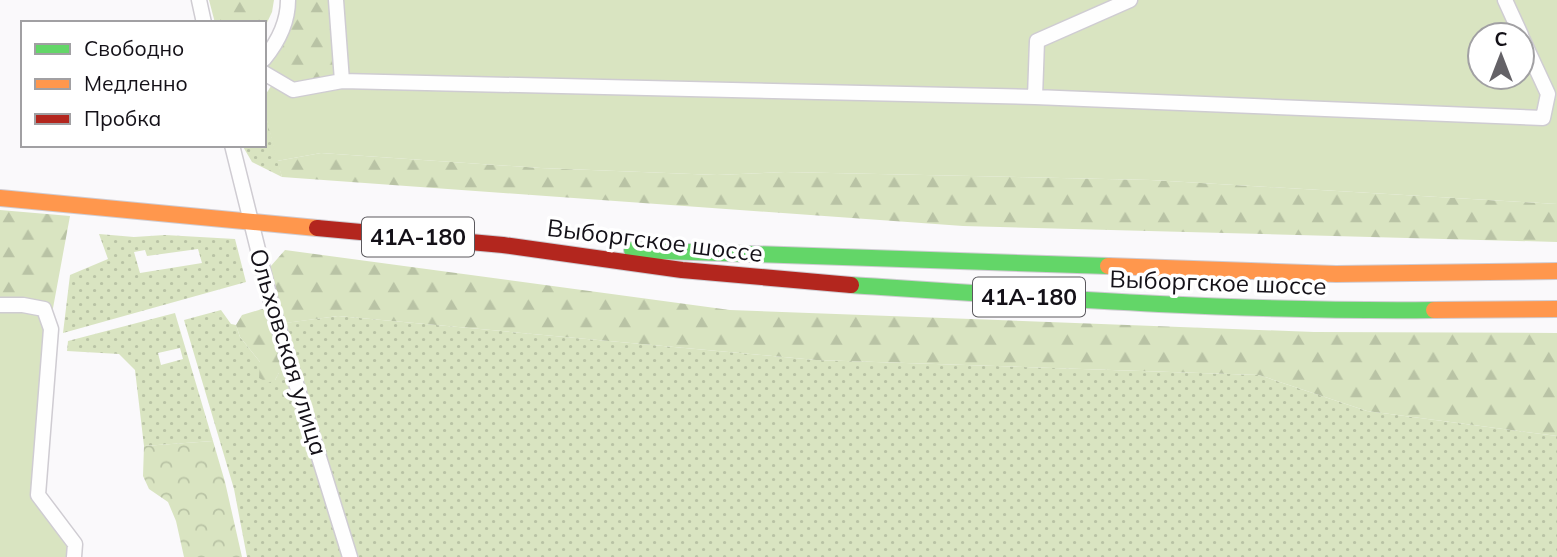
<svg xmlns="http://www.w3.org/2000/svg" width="1557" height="557" font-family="Mulish,sans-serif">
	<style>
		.grass { fill: url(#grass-dots); fill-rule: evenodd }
		.forest { fill: url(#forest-firs) }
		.park { fill: url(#park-crowns) }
		.garden { fill: #d9e4c1; fill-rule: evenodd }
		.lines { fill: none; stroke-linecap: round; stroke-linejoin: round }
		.street-casing { stroke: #cfccd2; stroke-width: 17 }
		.fast-casing { stroke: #cfccd2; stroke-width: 18 }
		.slow-casing { stroke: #cfccd2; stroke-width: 18 }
		.jam-casing { stroke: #cfccd2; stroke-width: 18 }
		.street { stroke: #fefefe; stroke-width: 14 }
		.fast { stroke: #63d668; stroke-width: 16 }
		.slow { stroke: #ff974d; stroke-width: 16 }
		.jam { stroke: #b3261e; stroke-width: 16 }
		.labels { text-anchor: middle; stroke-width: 7; stroke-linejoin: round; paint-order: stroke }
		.shield { fill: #fff; stroke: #5a585d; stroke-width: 2 }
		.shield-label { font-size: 23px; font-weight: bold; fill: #141118 }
		.street-label { font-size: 24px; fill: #141118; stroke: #fff }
	</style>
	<defs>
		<pattern id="grass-dots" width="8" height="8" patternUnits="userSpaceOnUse" patternTransform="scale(1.75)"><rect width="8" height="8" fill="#d9e4c1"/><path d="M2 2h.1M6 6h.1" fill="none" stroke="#b9c3a5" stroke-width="1.8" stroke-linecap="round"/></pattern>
		<pattern id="forest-firs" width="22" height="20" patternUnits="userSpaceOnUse" patternTransform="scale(1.75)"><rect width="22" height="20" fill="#d9e4c1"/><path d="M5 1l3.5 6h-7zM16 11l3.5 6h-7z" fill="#b9c3a5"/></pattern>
		<pattern id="park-crowns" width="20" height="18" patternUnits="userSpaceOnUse" patternTransform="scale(1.75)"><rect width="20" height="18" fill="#d9e4c1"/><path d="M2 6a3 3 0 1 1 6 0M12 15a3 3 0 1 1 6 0" fill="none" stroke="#b9c3a5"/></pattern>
	</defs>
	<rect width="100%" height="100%" fill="#faf9fb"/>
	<path class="grass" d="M264 108 282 177 252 162 242 145H264Z
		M99 234 134 237 165 235 235 239 246 282 63 333 70 275 108 259ZM198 249 202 263 140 273 134 252 145 250 147 256Z
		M221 310 231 324 236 325 240 337 260 362 261 367 275 380 279 373 277 324 338 316 816 360 1259 375 1367 411 1557 436V557H247L234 489 184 320Z
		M175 313 213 441 144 446 135 370 119 354 67 351 68 341ZM180 348 183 359 161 365 158 353Z"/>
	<path class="forest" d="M209 0H274L272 12 264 29V23H215Z
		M294 0H336L341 78 293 90 264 67C285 44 289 30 294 0Z
		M321 153 541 168 717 175 785 172 1151 180 1557 204V242L963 226 282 177 277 161Z
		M0 210 70 216 51 319 0 305Z
		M285 250 730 310 1314 332 1557 333V436L1367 411 1259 375 816 360 338 316 278 324 291 369 279 373 275 380 268 383 259 378 260 362 240 337 236 325 242 315 272 306 263 275Z"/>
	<path class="park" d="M213 441 225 482 242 557H184L176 521 168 502 149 489 143 476 144 446Z"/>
	<path class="garden" d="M336 0H1557V204L1151 180 785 172 717 175 541 168 321 153 277 161 264 108V97L273 83 294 90 341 78ZM1480 35H1522V77H1480Z
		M0 305 31 306 51 319 38 495 75 544 74 557H0Z"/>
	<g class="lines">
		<g class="street-casing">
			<path id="street" d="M199 0 204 23
				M336 0 342 81
				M1505 0 1521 35
				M264 59C278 42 288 22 288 0
				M264 73 293 90 342 81 1035 97 1543 118 1548 94 1522 38
				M1035 97 1037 41 1130 0
				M232 145 272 306 350 557
				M0 305H23L44 309 51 329 38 495 75 544 74 557"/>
		</g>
		<g class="fast-casing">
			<path id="fast" d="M632 250 1108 266
				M851 285C1045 298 1239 312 1434 310"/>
		</g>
		<g class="slow-casing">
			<path id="slow" d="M0 198 317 228
				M1108 266 1336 274 1557 271
				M1434 310 1557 309"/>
		</g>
		<g class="jam-casing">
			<path id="jam" d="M317 228 503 245 682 270 851 285"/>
		</g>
		<use href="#street" class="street"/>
		<use href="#fast" class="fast"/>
		<use href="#slow" class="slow"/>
		<use href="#jam" class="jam"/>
	</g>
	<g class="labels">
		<g class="shield">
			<rect x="362" y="217.5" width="112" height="39" rx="5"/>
			<rect x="973" y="277.5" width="112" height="39" rx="5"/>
		</g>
		<g class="shield-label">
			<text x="418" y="245">41А-180</text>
			<text x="1029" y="305">41А-180</text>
		</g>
		<g class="street-label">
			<text transform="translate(655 241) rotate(7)" y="8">Выборгское шоссе</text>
			<text transform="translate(1218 283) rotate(2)" y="8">Выборгское шоссе</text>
			<text transform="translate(288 352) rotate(73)" y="8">Ольховская улица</text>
		</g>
	</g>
	<rect x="21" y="21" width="245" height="126" fill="#ffffff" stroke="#a1a0a3" stroke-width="2"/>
	<rect x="35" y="44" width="35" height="10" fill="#63d668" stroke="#a1a0a3" stroke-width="2"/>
	<text x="84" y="56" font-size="21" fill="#141118">Свободно</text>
	<rect x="35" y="79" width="35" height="10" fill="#ff974d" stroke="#a1a0a3" stroke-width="2"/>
	<text x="84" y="91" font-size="21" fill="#141118">Медленно</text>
	<rect x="35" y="114" width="35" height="10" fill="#b3261e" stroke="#a1a0a3" stroke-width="2"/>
	<text x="84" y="126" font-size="21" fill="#141118">Пробка</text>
	<g transform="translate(1501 56)"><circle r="33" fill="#ffffff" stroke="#a1a0a3" stroke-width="2"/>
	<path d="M0-5L12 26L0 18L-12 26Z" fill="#646267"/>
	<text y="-10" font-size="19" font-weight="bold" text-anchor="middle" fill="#141118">С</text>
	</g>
</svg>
